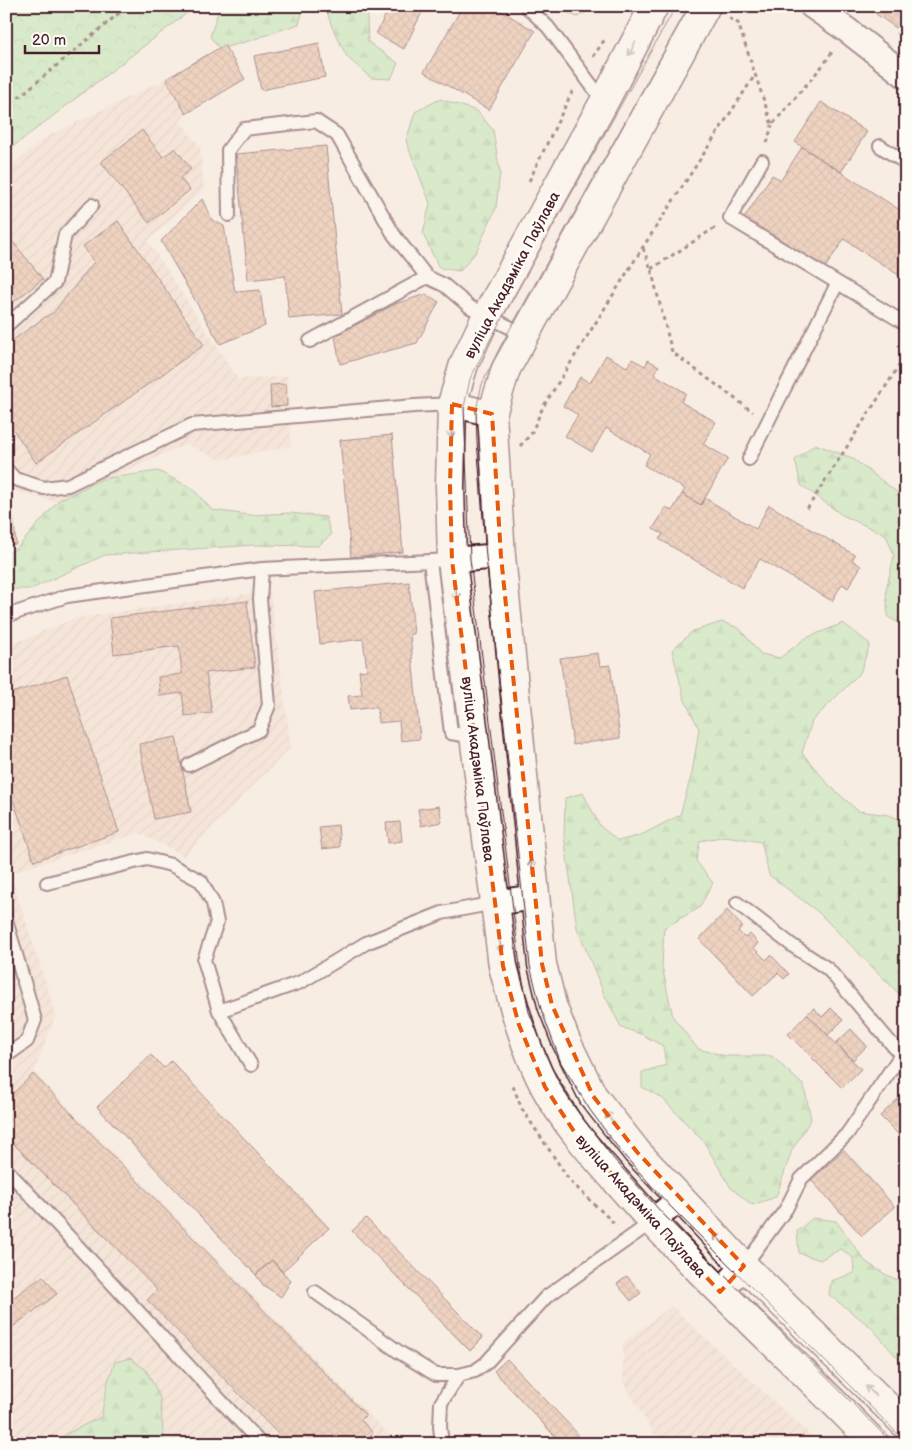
<svg xmlns="http://www.w3.org/2000/svg" width="912" height="1450" font-family="'Balsamiq Sans',sans-serif">
	<style>
		.industrial { fill: url(#industrial-furrows) }
		.forest { fill: url(#forest-firs); stroke: #7e826a }
		.park { fill: url(#park-crowns); stroke: #7e826a }
		.building { fill: url(#building-cross-hatch); stroke: #4a1f2b }
		.lines { fill: none; stroke-linecap: round; stroke-linejoin: round }
		.lane-casing { stroke: #4a1f2b; stroke-width: 16 }
		.street-casing { stroke: #4a1f2b; stroke-width: 28 }
		.secondary-casing { stroke: #4a1f2b; stroke-width: 31 }
		.path { stroke: #4a1f2b; stroke-width: 3; stroke-dasharray: 4 4; stroke-linecap: butt }
		.lane { stroke: #fdfcf7; stroke-width: 12 }
		.street { stroke: #fdfcf7; stroke-width: 24 }
		.secondary { stroke: #fdfcf7; stroke-width: 28 }
		.tram { stroke: #4a1f2b; stroke-width: 1 }
		.oneway { stroke: #ac999b }
		.marked { fill: none; stroke: #e8590c; stroke-width: 4; stroke-dasharray: 10 6; stroke-linejoin: round }
		.labels { text-anchor: middle; stroke-width: 5; stroke-linejoin: round; paint-order: stroke }
		.street-label { font-size: 15px; fill: #4a1f2b; stroke: #fdfcf7 }
	</style>
	<defs>
		<pattern id="industrial-furrows" width="10" height="10" patternUnits="userSpaceOnUse" patternTransform="scale(1.25)"><rect width="10" height="10" fill="#f2dccc"/><path d="M-1 1l2-2M0 10L10 0M9 11l2-2" fill="none" stroke="#d1bcaf"/></pattern>
		<pattern id="forest-firs" width="22" height="20" patternUnits="userSpaceOnUse" patternTransform="scale(1.25)"><rect width="22" height="20" fill="#b1e6a9"/><path d="M5 1l3.5 6h-7zM16 11l3.5 6h-7z" fill="#9ac592"/></pattern>
		<pattern id="park-crowns" width="20" height="18" patternUnits="userSpaceOnUse" patternTransform="scale(1.25)"><rect width="20" height="18" fill="#b1e6a9"/><path d="M2 6a3 3 0 1 1 6 0M12 15a3 3 0 1 1 6 0" fill="none" stroke="#9ac592"/></pattern>
		<pattern id="building-cross-hatch" width="8" height="8" patternUnits="userSpaceOnUse" patternTransform="scale(1.25)"><rect width="8" height="8" fill="#e4b395"/><path d="M0 0l8 8M0 8l8-8" fill="none" stroke="#bb917a"/></pattern>
	</defs>
	<rect width="100%" height="100%" fill="#f8ede3"/>
	<filter id="ink" filterUnits="userSpaceOnUse"><feTurbulence type="fractalNoise" baseFrequency=".02" numOctaves="2"/><feDisplacementMap in="SourceGraphic" scale="10" xChannelSelector="R" yChannelSelector="G"/><feConvolveMatrix kernelMatrix="1 2 1 2 8 2 1 2 1" color-interpolation-filters="sRGB"/></filter>
	<g filter="url(#ink)">
		<path class="industrial" d="M166 79 186 114 180 121 200 147 204 189 148 241 238 379 288 376 291 446 220 460 186 444 59 503 6 489V170L44 138Z
			M270 591 291 747 184 856 139 833 10 873 56 1014 34 1072 396 1442 423 1444H6V647L75 618Z
			M671 1306 820 1444H660L623 1382V1343Z"/>
		<path class="forest" d="M220 6H304L299 24 252 40 220 49 210 37Z
			M325 6H374L367 18 368 42 398 63 391 79 371 78 347 57 332 27Z
			M553 6H597L577 17Z
			M440 99 477 111 493 130 500 172 496 208 476 252 460 271 439 268 423 234 430 203 406 141 415 112Z
			M815 444 852 458 906 499V627L888 617 886 590 894 556 886 535 842 515 801 485 795 460Z
			M158 471 192 488 212 510 249 515 291 513 326 517 331 535 318 546 255 545 105 555 31 589H6V554L17 548 59 500 102 479Z
			M722 622 739 628 761 654 780 658 804 639 843 623 870 644 860 673 812 721 802 753 829 785 858 811 889 815 906 822V1001L818 912 769 875 761 842 726 836 700 841 696 861 713 883 699 908 664 928 662 966 673 1017 698 1049 726 1056H772L804 1086 811 1119 792 1150 776 1197 752 1205 731 1188 704 1142 662 1098 642 1087V1072L666 1065 663 1046 643 1035 621 1027 604 994 577 928 564 836 565 798 583 793 600 826 618 841 641 835 680 815 692 773 699 729 684 698 672 650 693 631Z
			M813 1218 836 1221 866 1262 885 1274 906 1284V1368L871 1327 829 1295 831 1281 854 1273 853 1258 841 1249 820 1260 799 1253 797 1231Z
			M130 1358 146 1370 160 1397 164 1444H60L66 1434 101 1417 108 1381 115 1362Z"/>
		<path class="park" d="M6 6H196L6 152Z"/>
		<path class="building" d="M390 6H425L404 49 376 34Z
			M463 6H493L535 31 489 110 424 72Z
			M881 6H906V40L896 33 899 30 876 14Z
			M319 43 325 77 261 90 254 56Z
			M224 45 245 79 186 114 166 79Z
			M821 102 867 132 841 172 795 142Z
			M142 130 163 157 175 148 191 169 180 178 190 190 149 223 101 162Z
			M326 146 342 314 289 319 285 276 248 280 236 154Z
			M802 147 906 214V280L844 239 823 271 743 220 772 175 781 180Z
			M202 199 212 220 224 226 235 292 260 290 265 326 220 344 161 241Z
			M118 221 204 345 36 463 6 419V345L45 317 53 313 94 262 83 246Z
			M6 233 43 279 6 308Z
			M426 294 439 302 417 343 340 364 335 336 395 304Z
			M606 355 627 367 632 359 645 366 648 360 659 366 654 374 686 393 681 402 716 422 703 444 728 458 701 505 682 494 685 489 644 465 650 454 606 428 592 452 565 436 578 415 563 406 580 377 590 383Z
			M286 384 287 406 271 407 270 385Z
			M392 435 403 552 351 557 340 440Z
			M682 494 701 505 705 498 756 529 769 505 855 555 852 560 861 566 848 588 842 584 832 601 760 559 742 588 659 539 663 534 653 529 666 507 672 511Z
			M6 512H13L16 544 6 545Z
			M409 582 414 634H410L420 739 401 741 399 721 378 723 377 707 350 710 348 696 362 695 359 671 367 670 363 639 320 644 315 592Z
			M247 601 255 667 206 673 212 713 185 716 182 693 160 696 158 677 182 674 179 646 114 654 110 618Z
			M598 653 600 666 610 665 620 738 573 745 560 658Z
			M67 675 119 832 34 861 6 779V695Z
			M176 737 191 812 154 819 139 744Z
			M439 806 442 822 421 826 418 809Z
			M400 822 402 841 388 843 386 823Z
			M338 825 340 847 322 849 319 827Z
			M727 910 742 926 738 931 745 938 750 934 758 943 754 948 766 960 771 955 789 974 784 979 778 973 753 996 699 939Z
			M814 1008 822 1017 831 1008 843 1020 828 1035 807 1014Z
			M807 1014 861 1069 842 1088 788 1034Z
			M851 1029 867 1046 853 1060 836 1043Z
			M151 1055 164 1068 171 1061 329 1228 282 1272 272 1260 256 1275 97 1107Z
			M33 1074 366 1415 361 1420 373 1433 362 1444H288L147 1300 157 1290 6 1136V1100Z
			M904 1093 906 1095V1142L880 1116Z
			M844 1150 895 1207 862 1236 811 1180Z
			M366 1218 483 1338 470 1351 352 1231Z
			M272 1260 291 1281 281 1297 263 1285 256 1275Z
			M43 1276 57 1294 6 1332V1303Z
			M627 1276 641 1293 631 1301 617 1284Z
			M507 1359 578 1434 568 1444H562L494 1371Z"/>
		<g class="lines">
			<g class="lane-casing">
				<path id="lane" d="M526 6 548 27 604 102
					M880 146 906 163
					M762 161 730 218 906 324
					M229 215 228 150 244 129 316 121 337 135 394 235 427 277
					M6 326 55 282 65 235 92 205
					M310 341 427 277 444 285 470 307 525 335
					M749 459 837 284
					M6 469 15 479 44 488 68 485 192 425 414 406 452 404
					M430 561 451 733 474 737
					M6 616 67 596 262 569 452 560
					M189 765 259 730 269 705 260 599 262 569
					M47 883 147 859 171 865 201 881 213 903 217 922 204 960 219 1011 251 1065
					M737 903 793 946 828 969 901 1055 847 1134 801 1179 786 1209 744 1266
					M6 920 35 1020 27 1041 6 1056
					M219 1011 301 982 366 943 442 913 495 903
					M6 1169 261 1444
					M315 1292 399 1352 436 1375H459L475 1371 486 1363 546 1297 652 1222
					M442 1444 440 1427 441 1403 459 1375"/>
			</g>
			<g class="street-casing">
				<path id="street" d="M812 6 847 30 906 76
					M452 404 492 414
					M452 560 501 556
					M495 903 535 897
					M652 1222 680 1198
					M720 1292 744 1266"/>
			</g>
			<g class="secondary-casing">
				<path id="secondary" d="M654 6 604 102 487 315 464 364 452 404 450 486 452 560 503 966C514 1008 525 1049 545 1087 566 1126 597 1159 626 1192 704 1281 793 1359 875 1444
					M706 6 506 369 492 414 501 556 542 964 552 1005 566 1041 593 1096 637 1152 744 1266 906 1425"/>
			</g>
			<path class="path" d="M729 18 738 23 772 125 824 64 834 49
				M593 57 605 39
				M6 108 124 9 121 6
				M767 143 772 125
				M529 181 573 90
				M643 248 651 269 672 352 753 412
				M651 269 716 227
				M520 446 531 434 543 407 643 247 755 75
				M807 509 906 355
				M513 1086 522 1109 570 1181 617 1226"/>
			<use href="#lane" class="lane"/>
			<use href="#street" class="street"/>
			<use href="#secondary" class="secondary"/>
			<path class="tram" d="M676 6 491 338 470 379 464 407 470 559 520 966 529 1012 552 1068 581 1116 613 1158 662 1213 893 1444
				M689 6 500 347 482 384 476 410 477 441 486 557 530 966 541 1009 561 1063 590 1110 621 1152 670 1206 906 1442"/>
		</g>
		<defs><path id="oneway-shaft" d="M-6 0H5M1.5-3L5.5 0L1.5 3" fill="none" stroke-width="1.6" stroke-linecap="round" stroke-linejoin="round" transform="scale(1.25)"/></defs>
		<g class="oneway">
			<use href="#oneway-shaft" transform="translate(632 49) rotate(117)"/>
			<use href="#oneway-shaft" transform="translate(451 431) rotate(92)"/>
			<use href="#oneway-shaft" transform="translate(456 593) rotate(83)"/>
			<use href="#oneway-shaft" transform="translate(532 867) rotate(-96)"/>
			<use href="#oneway-shaft" transform="translate(500 945) rotate(83)"/>
			<use href="#oneway-shaft" transform="translate(610 1118) rotate(-128)"/>
			<use href="#oneway-shaft" transform="translate(719 1239) rotate(-133)"/>
			<use href="#oneway-shaft" transform="translate(871 1391) rotate(-135)"/>
		</g>
	</g>
	<path d="M0 0H912V1450H0ZM452 404 492 414 501 556 542 964 552 1005 593 1096 637 1152 744 1266 720 1292 577 1136 545 1087 519 1025 503 966 452 560 450 486Z" fill="#f8ede3" fill-opacity=".55" fill-rule="evenodd"/>
	<path class="marked" d="M452 404 492 414 501 556 542 964 552 1005 593 1096 637 1152 744 1266 720 1292 577 1136 545 1087 519 1025 503 966 452 560 450 486Z"/>
	<g class="labels">
		<g class="street-label">
			<text transform="translate(512 275) rotate(-62)" y="5">вуліца Акадэміка Паўлава</text>
			<text transform="translate(478 769) rotate(83)" y="5">вуліца Акадэміка Паўлава</text>
			<text transform="translate(641 1206) rotate(48)" y="5">вуліца Акадэміка Паўлава</text>
		</g>
	</g>
	<rect width="912" height="1450" fill="none" stroke="#fdfcf7" stroke-width="25"/>
	<rect x="12" y="12" width="887" height="1425" fill="none" stroke="#4a1f2b" stroke-width="2" filter="url(#ink)"/>
	<path d="M25 45v8h74v-8" fill="none" stroke="#4a1f2b" stroke-width="2.5"/>
	<text x="32" y="45" font-size="15" fill="#4a1f2b" stroke="#fdfcf7" stroke-width="4" paint-order="stroke">20 m</text>
</svg>
